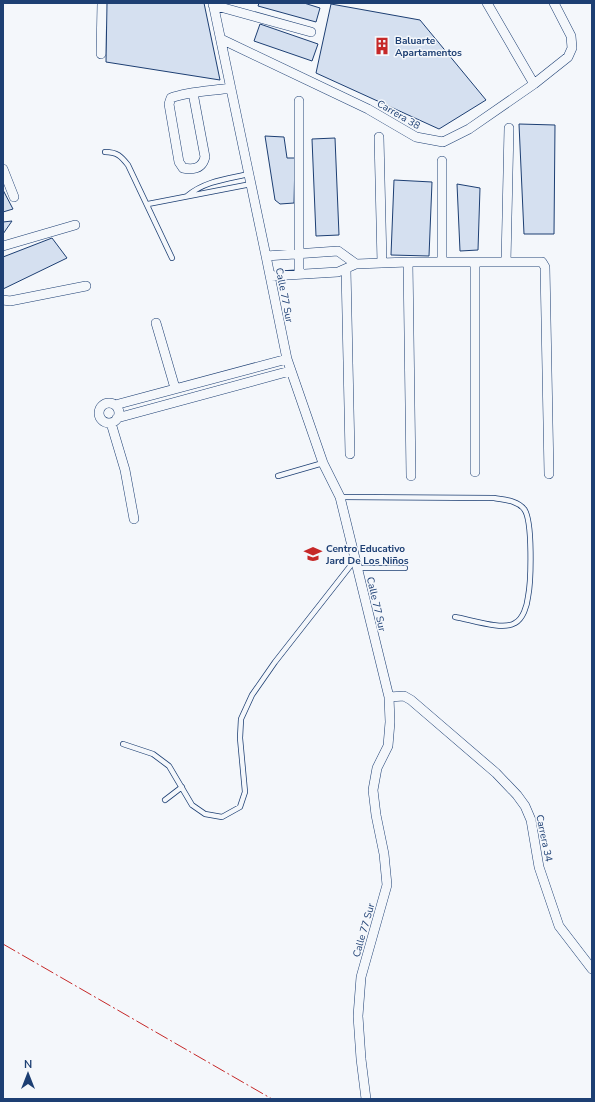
<svg xmlns="http://www.w3.org/2000/svg" width="595" height="1102" font-family="'Nunito Sans',sans-serif">
	<style>
		.building { fill: #d5e0f0; stroke: #1d3f73 }
		.lines { fill: none; stroke-linecap: round; stroke-linejoin: round }
		.service-casing { stroke: #1d3f73; stroke-width: 6 }
		.minor-casing { stroke: #1d3f73; stroke-width: 10 }
		.service { stroke: #f4f7fb; stroke-width: 4.5 }
		.minor { stroke: #f4f7fb; stroke-width: 9 }
		.power { stroke: #c62828; stroke-width: 1; stroke-dasharray: 14 3 2 3; stroke-linecap: butt }
		.labels { text-anchor: middle; stroke-width: 3; stroke-linejoin: round; paint-order: stroke }
		.poi-label { font-size: 10px; font-weight: bold; fill: #1d3f73; stroke: #f4f7fb; text-anchor: start }
		.street-label { font-size: 10px; fill: #1d3f73; stroke: #f4f7fb }
	</style>
	<rect width="100%" height="100%" fill="#f4f7fb"/>
	<path class="building" d="M107 3H204L220 80 106 62Z
		M259 3H304L320 8 316 22 258 6Z
		M331 4 420 20 486 100 439 129 316 73Z
		M260 24 318 44 312 61 254 41Z
		M519 124 555 125 554 234H524Z
		M265 136 284 137 287 158H295L294 203 280 204 275 200Z
		M335 138 339 235 316 236 312 139Z
		M394 180 432 182 429 256 391 255Z
		M457 184 480 188 478 250 460 251Z
		M3 190 13 209 3 212Z
		M12 221 3 234V222Z
		M52 238 67 258 3 289V257Z"/>
	<g class="lines">
		<g class="service-casing">
			<path id="service" d="M105 152C117 152 121 156 128 165L172 258
				M187 196C205 181 227 179 249 174
				M148 204 251 184
				M278 476 323 463
				M340 497 494 498C504 500 517 500 524 509 533 520 531 582 528 597 527 606 523 619 515 623 503 631 469 619 455 617
				M357 568H405
				M123 744 153 754 169 766 192 805 205 814 222 817 240 807 245 792 240 738 241 719 252 695 275 662 355 560
				M165 800 182 787"/>
		</g>
		<g class="minor-casing">
			<path id="minor" d="M213 3 266 256 287 359 323 463 340 497 389 697 390 722 388 746 377 768 373 790 376 815 384 854 387 885 361 977 358 1016 361 1059 366 1099
				M487 3 534 84
				M213 5 311 32
				M221 39 368 109 416 137 443 142 469 129 534 84 568 57 572 48 571 36 554 3
				M101 54 102 3
				M193 93 205 157C202 169 193 170 183 168L179 162 169 104 171 98C189 91 212 91 231 88
				M299 101V274
				M379 137 382 263
				M442 161V262
				M3 169 14 197
				M3 246 75 225
				M266 256 338 251 356 264
				M408 262 411 476
				M506 262 509 128
				M475 263V472
				M346 269 350 454
				M271 276 338 272 356 264 408 262H542L545 267 549 474
				M3 300 10 301 86 286
				M156 323 175 388
				M99 413a10 10 0 1 1 20 0a10 10 0 1 1-20 0Z
				M115 405 287 359
				M117 418 290 371
				M111 423 125 470 134 519
				M389 697 404 696 411 700 496 773 517 795 525 806 531 820 539 867 559 926 592 969"/>
		</g>
		<use href="#service" class="service"/>
		<use href="#minor" class="minor"/>
		<path class="power" d="M3 944 272 1099"/>
	</g>
	<defs>
		<g id="building-bare" transform="scale(1.38)"><path d="M-4-6H4V6H1V3H-1V6H-4ZM-2.5-4.3h1.7v1.8h-1.7ZM.8-4.3h1.7v1.8H.8ZM-2.5-1h1.7V.8h-1.7ZM.8-1h1.7V.8H.8Z" fill="#c62828" stroke="#f4f7fb" stroke-width="2.5" paint-order="stroke"/></g>
		<g id="school-bare" transform="scale(1.38)"><path d="M0-5L7-2L0 1L-7-2ZM-4 1L0 2.5L4 1V4Q0 6-4 4Z" fill="#c62828" stroke="#f4f7fb" stroke-width="2.5" paint-order="stroke"/></g>
	</defs>
	<g fill-rule="evenodd">
		<use href="#building-bare" x="382" y="46"/>
		<use href="#school-bare" x="313" y="554"/>
	</g>
	<g class="labels">
		<g class="poi-label">
			<text x="395" y="44">Baluarte<tspan x="395" dy="12">Apartamentos</tspan></text>
			<text x="326" y="552">Centro Educativo<tspan x="326" dy="12">Jard De Los Niños</tspan></text>
		</g>
		<g class="street-label">
			<text transform="translate(399 114) rotate(30)" y="4">Carrera 38</text>
			<text transform="translate(285 295) rotate(79)" y="4">Calle 77 Sur</text>
			<text transform="translate(377 604) rotate(77)" y="4">Calle 77 Sur</text>
			<text transform="translate(545 838) rotate(78)" y="4">Carrera 34</text>
			<text transform="translate(363 930) rotate(-74)" y="4">Calle 77 Sur</text>
		</g>
	</g>
	<rect width="595" height="1102" fill="none" stroke="#1d3f73" stroke-width="8"/>
	<g transform="translate(28 1074)" stroke="#f4f7fb" stroke-width="3" paint-order="stroke">
	<path d="M0-3L7 15L0 10L-7 15Z" fill="#1d3f73"/>
	<text y="-6" font-size="11" font-weight="bold" text-anchor="middle" fill="#1d3f73">N</text>
	</g>
</svg>
